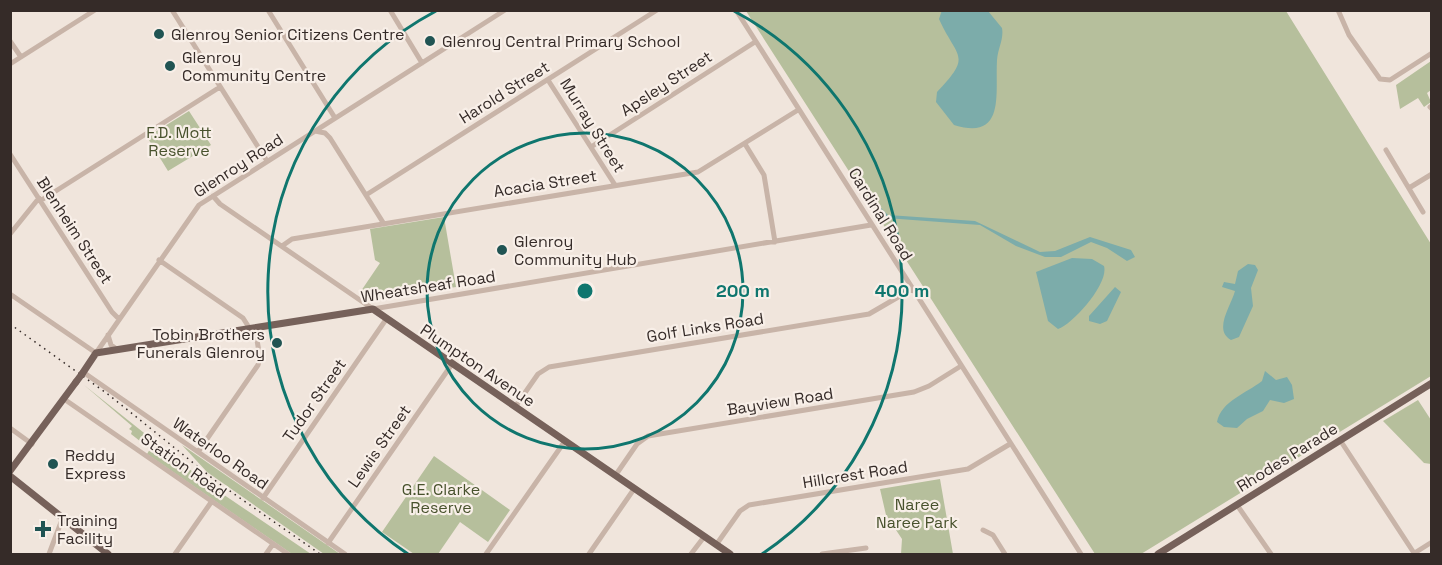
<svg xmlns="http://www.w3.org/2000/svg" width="1442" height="565" font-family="'Space Grotesk',sans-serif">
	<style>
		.green { fill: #b6bf9c }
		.water { fill: #7cacaa }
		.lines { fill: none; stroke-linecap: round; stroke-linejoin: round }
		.minor { stroke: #c8b4a8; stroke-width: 5 }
		.major { stroke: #76615a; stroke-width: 7 }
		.rail { stroke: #352b28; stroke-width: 1.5; stroke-dasharray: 1.5 4.5; stroke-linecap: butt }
		.major-bridge { stroke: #76615a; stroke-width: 7 }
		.ring { fill: none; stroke: #0f766e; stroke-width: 3 }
		.poi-dot { fill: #205453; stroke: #f8efe8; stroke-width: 2 }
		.labels { text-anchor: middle; stroke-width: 4.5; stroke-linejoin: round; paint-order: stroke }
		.poi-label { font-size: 16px; fill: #352b28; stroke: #f8efe8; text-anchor: start }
		.street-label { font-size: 16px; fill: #352b28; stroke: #f8efe8 }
		.park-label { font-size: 16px; fill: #48522d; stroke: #f8efe8 }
		.centre { fill: #0f766e; stroke: #f8efe8; stroke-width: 3 }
		.ring-label { font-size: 18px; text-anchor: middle; font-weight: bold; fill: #0f766e; stroke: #f8efe8; stroke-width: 4.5; stroke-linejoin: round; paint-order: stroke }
	</style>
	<rect width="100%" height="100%" fill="#f0e5dc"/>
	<path class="green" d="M746 11H1286L1431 244V376L1141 554H1095Z
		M1431 61V90L1427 93 1431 102 1424 107 1418 98 1400 109 1396 85Z
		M189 111 211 145 168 171 147 137Z
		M444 217 456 287 374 300 361 291 380 263 375 260 370 229Z
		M84 385 208 484 311 554H292L147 454 150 449 131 434 132 431 129 429 132 426Z
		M1418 400 1431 420V464L1424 463 1383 421Z
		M182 445 340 554H324L207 472Z
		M434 456 510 510 488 542 460 522 438 554H414L382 532Z
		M940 479 953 554H901L902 539 886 515 880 489Z"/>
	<path class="water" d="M942 10 988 11 1002 28C1004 39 998 48 997 60 995 94 1006 141 954 125L936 102 937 92C973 54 957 59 939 19Z
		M873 200 888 215 975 221 1040 252 1055 251 1090 237 1131 250 1135 257 1127 261 1107 248 1091 242 1061 257H1045L1016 246 980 225 886 218Z
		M1072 258 1092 259 1104 266C1109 283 1074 323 1058 329L1048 321 1036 272Z
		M1248 264 1255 265 1258 270 1251 288 1253 306 1239 337 1231 340C1213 330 1231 306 1235 291L1222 287 1224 282 1235 284 1238 271Z
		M1115 287 1121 292 1107 321 1100 324 1089 321V316Z
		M1265 371 1276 380 1287 377 1292 385 1294 399 1284 403 1270 400 1263 411 1247 419 1237 428 1224 427 1217 422C1221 401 1247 393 1262 381Z"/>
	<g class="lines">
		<path class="minor" d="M172 10 267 161
			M268 10 335 118
			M390 10 422 63
			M736 10 1081 554
			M1338 10 1349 35 1380 79 1390 80 1432 53
			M10 41 21 57
			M10 64 95 10
			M548 80 615 185
			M1430 107 1432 109
			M315 131 325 133 330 138 384 224
			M745 144 764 175 775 242
			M591 147 755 42
			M1386 150 1423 212
			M10 154 112 312 119 319
			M1409 188 1432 174
			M366 195 657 10
			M213 196 220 204 373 309 871 225
			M40 201 220 87
			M10 234 39 198
			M282 246 292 239 698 172 798 110
			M159 260 243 318 250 329
			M10 294 96 353 199 205 505 10
			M108 335 111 345 118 350
			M83 372 345 554
			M64 399 288 554
			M515 407 538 374 549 367 869 314 912 289
			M10 428 32 444
			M1340 440 1414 553
			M198 452 258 365 260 358 255 328
			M615 476 637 444 648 436 914 392 929 386 961 366
			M263 498 387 318
			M1237 505 1271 554
			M983 530 993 535 1005 554
			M328 543 452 364
			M716 545 740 511 749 505 968 469 1010 444
			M49 554 63 517
			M175 554 212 501
			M266 554 273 544
			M486 554 565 441
			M589 554 634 489
			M691 554 704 537
			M822 554 866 548
			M1413 554 1432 542"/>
		<path class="major" d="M82 374 96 353 373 309 730 554
			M10 471 76 382
			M10 476 108 554
			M1158 554 1432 383"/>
		<path class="rail" d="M10 324 109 395 217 482 320 554"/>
		<path class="major-bridge" d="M76 382 82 374"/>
	</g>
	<g class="ring">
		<circle cx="585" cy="291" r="158"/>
		<path d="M408 554A317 317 0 0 1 436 11M734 11A317 317 0 0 1 762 554"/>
	</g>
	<g class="poi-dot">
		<circle cx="159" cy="34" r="6"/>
		<circle cx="430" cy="41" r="6"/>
		<circle cx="170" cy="66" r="6"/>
		<circle cx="502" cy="250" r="6"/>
		<circle cx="277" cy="343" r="6"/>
		<circle cx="53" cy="464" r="6"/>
		<path d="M40 520h6v6h6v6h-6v6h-6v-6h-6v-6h6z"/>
	</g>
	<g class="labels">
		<g class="poi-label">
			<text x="171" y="40">Glenroy Senior Citizens Centre</text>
			<text x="442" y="47">Glenroy Central Primary School</text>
			<text x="182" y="63">Glenroy<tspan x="182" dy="18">Community Centre</tspan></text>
			<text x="514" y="247">Glenroy<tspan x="514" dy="18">Community Hub</tspan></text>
			<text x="265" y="340" text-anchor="end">Tobin Brothers<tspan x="265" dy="18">Funerals Glenroy</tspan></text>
			<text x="65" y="461">Reddy<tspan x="65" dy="18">Express</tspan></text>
			<text x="57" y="526">Training<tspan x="57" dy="18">Facility</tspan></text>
		</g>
		<g class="street-label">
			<text transform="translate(666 83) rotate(-33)" y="6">Apsley Street</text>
			<text transform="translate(504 92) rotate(-32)" y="6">Harold Street</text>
			<text transform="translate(593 125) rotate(58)" y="6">Murray Street</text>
			<text transform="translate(238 165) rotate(-33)" y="6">Glenroy Road</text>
			<text transform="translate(545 183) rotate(-9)" y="6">Acacia Street</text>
			<text transform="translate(881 214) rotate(58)" y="6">Cardinal Road</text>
			<text transform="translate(75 230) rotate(57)" y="6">Blenheim Street</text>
			<text transform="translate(428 286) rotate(-9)" y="6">Wheatsheaf Road</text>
			<text transform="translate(705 327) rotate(-9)" y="6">Golf Links Road</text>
			<text transform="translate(478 365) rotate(34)" y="6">Plumpton Avenue</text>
			<text transform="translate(314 400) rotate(-55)" y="6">Tudor Street</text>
			<text transform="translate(780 401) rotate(-9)" y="6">Bayview Road</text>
			<text transform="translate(379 446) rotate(-55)" y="6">Lewis Street</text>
			<text transform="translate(221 453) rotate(35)" y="6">Waterloo Road</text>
			<text transform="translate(1287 457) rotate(-32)" y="6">Rhodes Parade</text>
			<text transform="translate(184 465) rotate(35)" y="6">Station Road</text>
			<text transform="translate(855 474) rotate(-9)" y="6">Hillcrest Road</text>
		</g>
		<g class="park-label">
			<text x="179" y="138">F.D. Mott<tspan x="179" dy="18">Reserve</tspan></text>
			<text x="441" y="495">G.E. Clarke<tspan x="441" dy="18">Reserve</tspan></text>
			<text x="917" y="510">Naree<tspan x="917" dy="18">Naree Park</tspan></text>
		</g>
	</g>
	<circle cx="585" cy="291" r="9" class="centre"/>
	<g class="ring-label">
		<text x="743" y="297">200 m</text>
		<text x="902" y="297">400 m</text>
	</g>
	<rect width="1442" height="565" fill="none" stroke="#352b28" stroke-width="24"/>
</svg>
